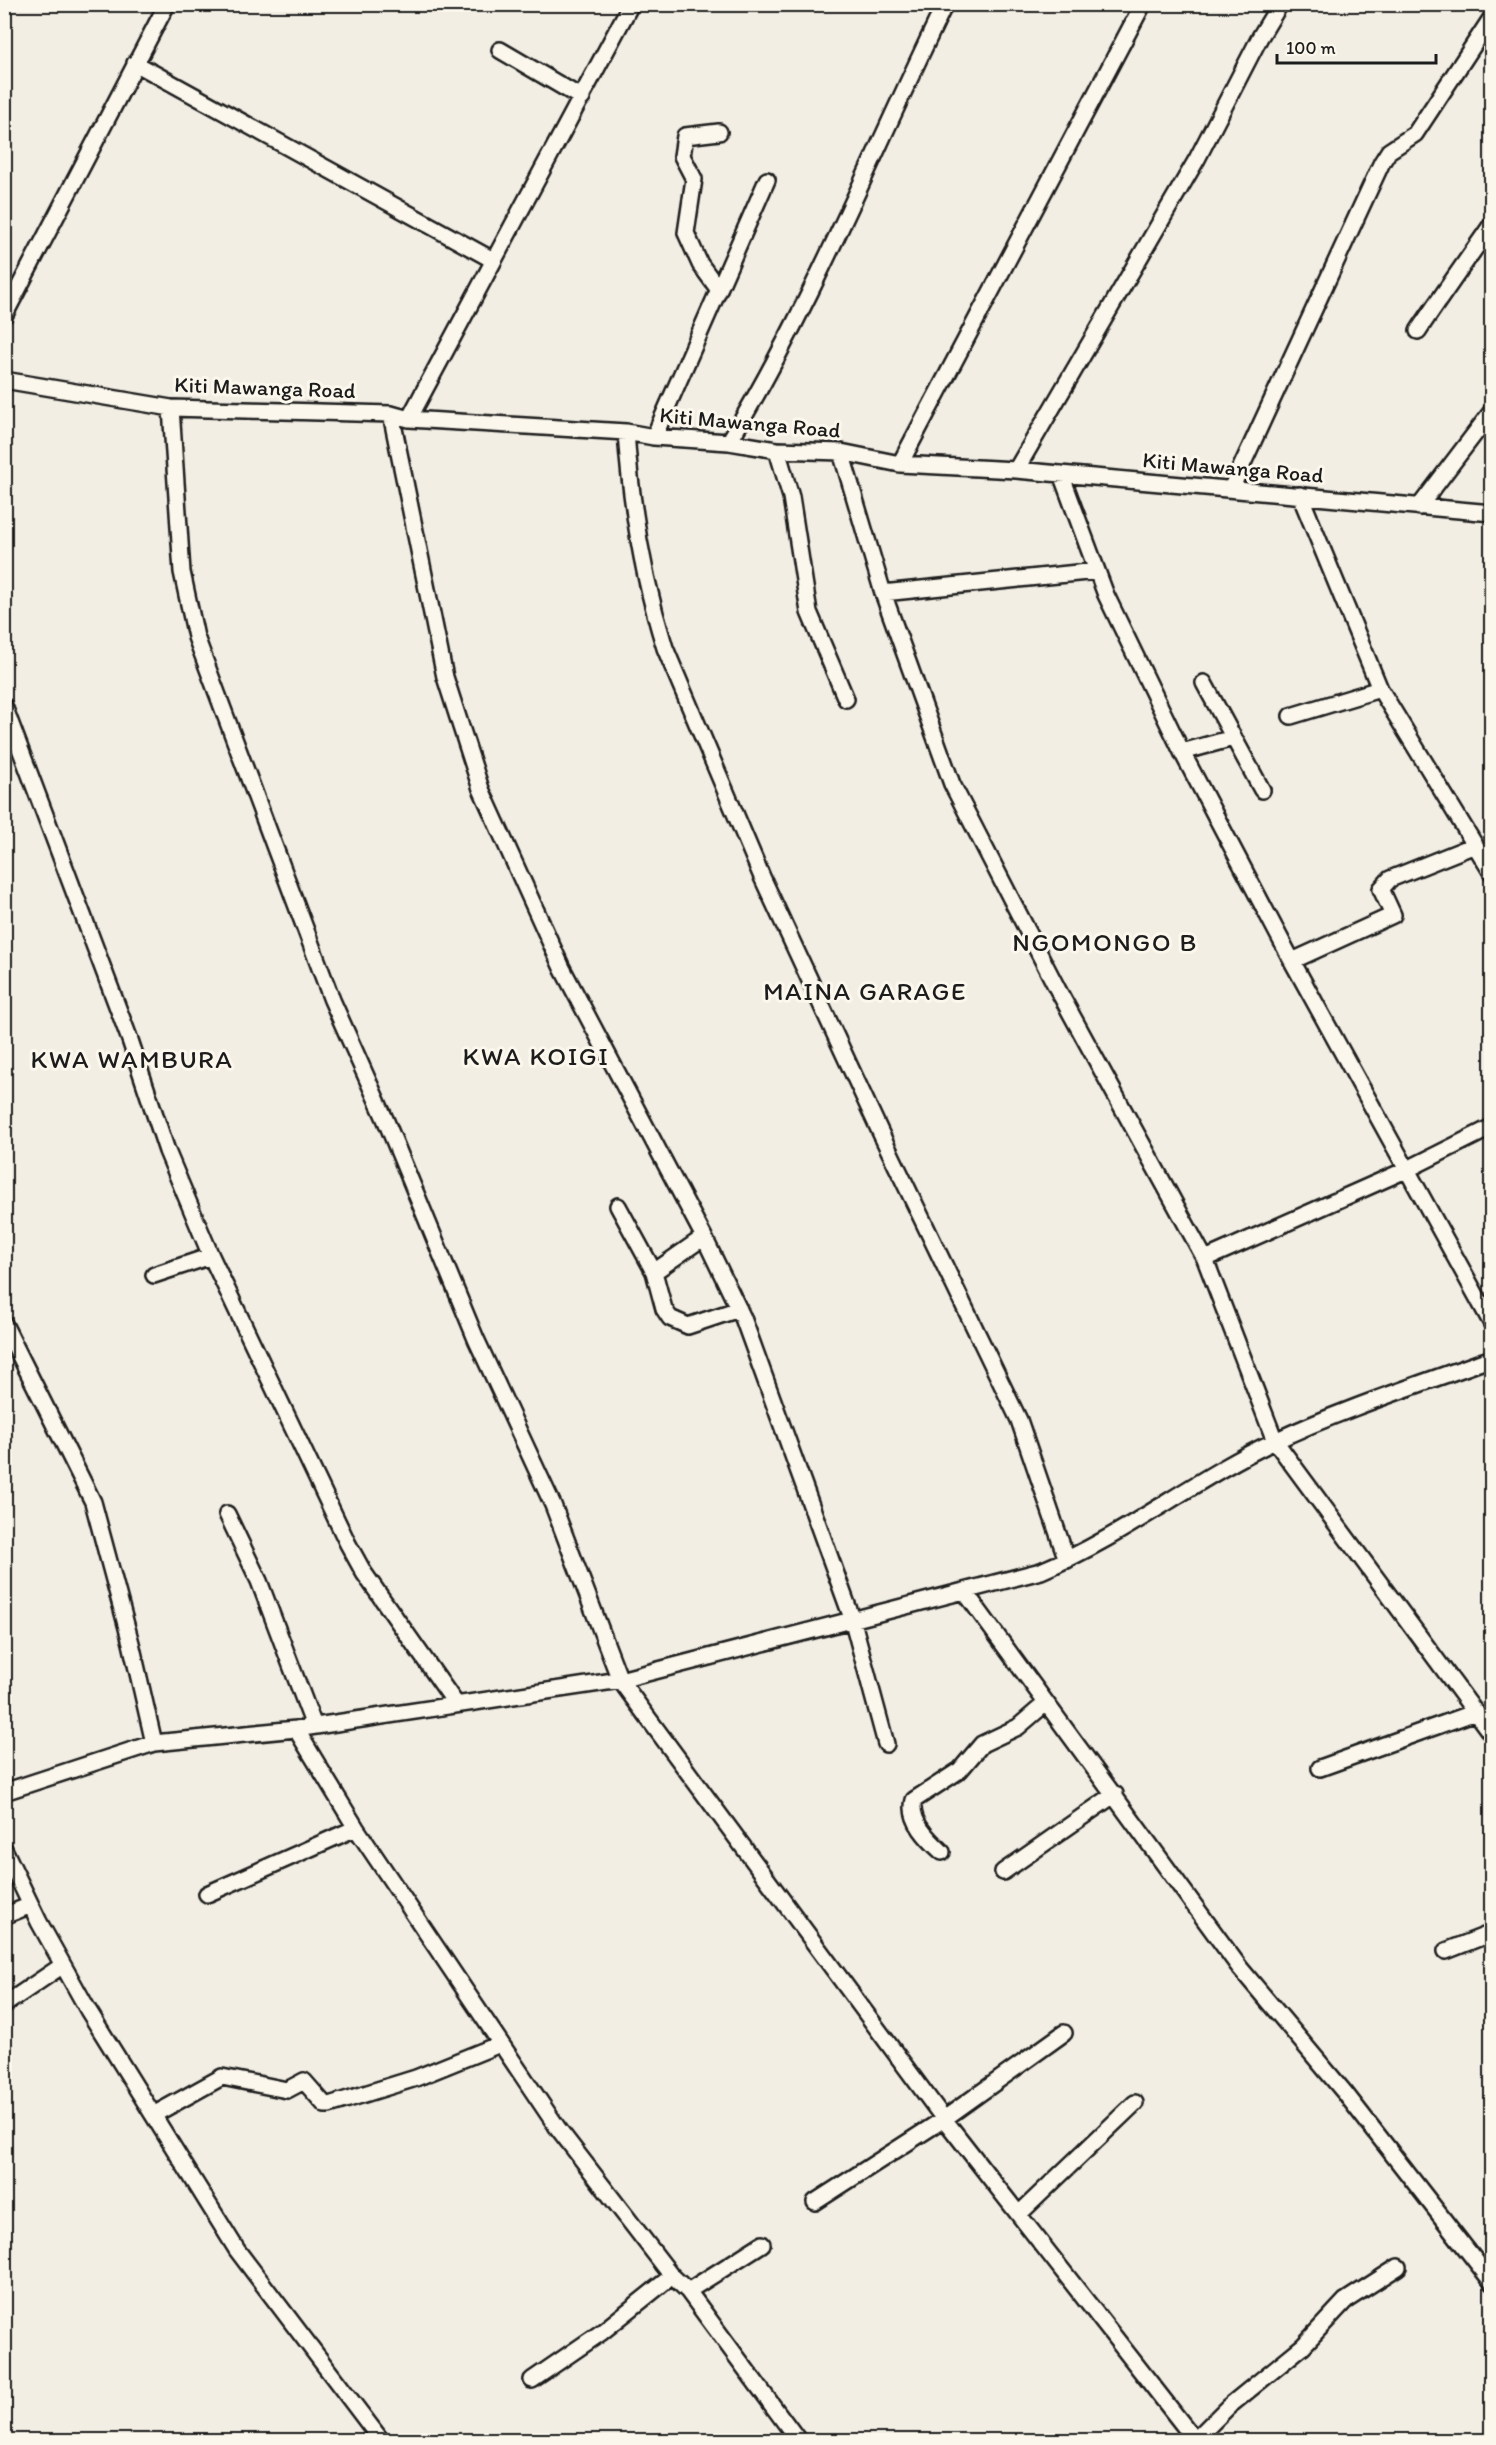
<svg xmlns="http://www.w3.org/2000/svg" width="1496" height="2445" font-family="Itim,sans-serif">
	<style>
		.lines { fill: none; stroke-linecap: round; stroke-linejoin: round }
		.minor-casing { stroke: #1c1c1c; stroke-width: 20 }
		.minor { stroke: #fbf7ec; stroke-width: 15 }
		.labels { text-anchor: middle; stroke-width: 6; stroke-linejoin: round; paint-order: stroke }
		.street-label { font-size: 22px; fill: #1c1c1c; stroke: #fbf7ec }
		.quarter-label { font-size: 26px; letter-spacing: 1.5px; fill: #1c1c1c; stroke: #fbf7ec }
	</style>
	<rect width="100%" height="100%" fill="#f2eee4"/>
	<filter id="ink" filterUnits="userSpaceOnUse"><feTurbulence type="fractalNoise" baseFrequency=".0167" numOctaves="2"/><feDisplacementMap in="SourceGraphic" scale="12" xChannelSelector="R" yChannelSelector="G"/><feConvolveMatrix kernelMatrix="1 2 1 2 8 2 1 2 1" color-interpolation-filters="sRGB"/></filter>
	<g filter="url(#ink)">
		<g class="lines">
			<g class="minor-casing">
				<path id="minor" d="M500 50 582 98
					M135 63 493 260
					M719 290 700 264 686 233 694 179 682 156 685 136 719 132
					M4 316 167 4
					M1418 331C1442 295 1467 260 1492 224
					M4 380 171 408 391 414 409 419 626 432 654 437 729 442 777 450 841 452 900 464 1016 470 1492 513
					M171 408 182 572 196 637 332 1000 386 1121 476 1339 553 1505 620 1680 944 2119 1195 2440
					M391 414 445 677 481 789 562 968 704 1237 743 1318 852 1618 886 1744
					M409 419 631 4
					M626 432C631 505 643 578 665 648L762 877 883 1138 1019 1420 1067 1560
					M654 437 767 180
					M729 442C813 303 874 150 945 4
					M777 450 791 497 809 612 846 699
					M841 452 883 593 952 784 1058 990 1205 1259 1408 1169 1492 1127
					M900 464 1143 4
					M1016 470 1197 159 1260 37 1280 4
					M1061 474 1106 595 1182 752 1292 961 1492 1324
					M1231 489 1382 162 1389 151 1415 134 1492 17
					M1300 495 1380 689 1492 873
					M1419 507 1492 411
					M883 593 1097 571
					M1204 683 1262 790
					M4 706 130 1040 167 1151 211 1256
					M1291 716 1380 689
					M1182 752 1233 738
					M1292 961 1393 915 1381 889 1390 879 1475 845
					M618 1206 654 1272 664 1309 670 1318 688 1326 739 1309
					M1205 1259 1275 1441 1492 1735
					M654 1272 704 1237
					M154 1275 211 1256 348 1544 364 1573 456 1704
					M4 1324 93 1502 131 1643 154 1743
					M227 1514 259 1581 314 1726
					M965 1592 1240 1968 1345 2093 1492 2282
					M296 1729 356 1828 557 2127 672 2276 688 2291 798 2440
					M1320 1768 1476 1712
					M4 1792 154 1743 296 1729 620 1680 1041 1571C1123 1537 1194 1479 1275 1441 1343 1409 1421 1384 1492 1358
					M4 1849 39 1922 88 2010 237 2250 381 2440
					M942 1852C929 1840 908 1820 914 1800L960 1770 982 1744 1018 1727 1046 1703
					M1003 1872 1115 1794
					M207 1894 356 1828
					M4 1916 31 1905
					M1446 1951 1492 1933
					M4 2005 63 1965
					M155 2114 222 2077 287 2090 304 2081 325 2105H329L416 2078 500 2044
					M815 2202 944 2119 1064 2033
					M1019 2214 1135 2103
					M688 2291 762 2244
					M532 2380 602 2332 672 2276
					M1195 2440 1228 2407 1303 2346 1345 2301 1398 2267"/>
			</g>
			<use href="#minor" class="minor"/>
		</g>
	</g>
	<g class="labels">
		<g class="street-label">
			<text transform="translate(265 387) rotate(2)" y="8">Kiti Mawanga Road</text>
			<text transform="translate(750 422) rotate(5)" y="8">Kiti Mawanga Road</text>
			<text transform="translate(1233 467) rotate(5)" y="8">Kiti Mawanga Road</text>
		</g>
		<g class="quarter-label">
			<text x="1105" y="951">NGOMONGO B</text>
			<text x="865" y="1000">MAINA GARAGE</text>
			<text x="536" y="1065">KWA KOIGI</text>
			<text x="132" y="1068">KWA WAMBURA</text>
		</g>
	</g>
	<rect width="1496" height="2445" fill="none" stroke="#fbf7ec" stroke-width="24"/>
	<rect x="12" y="12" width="1472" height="2421" fill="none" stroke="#1c1c1c" stroke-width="2" filter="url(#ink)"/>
	<path d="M1277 54v9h159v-9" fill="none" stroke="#1c1c1c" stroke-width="3"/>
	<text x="1286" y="54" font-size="18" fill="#1c1c1c" stroke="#fbf7ec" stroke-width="4.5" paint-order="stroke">100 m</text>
</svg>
